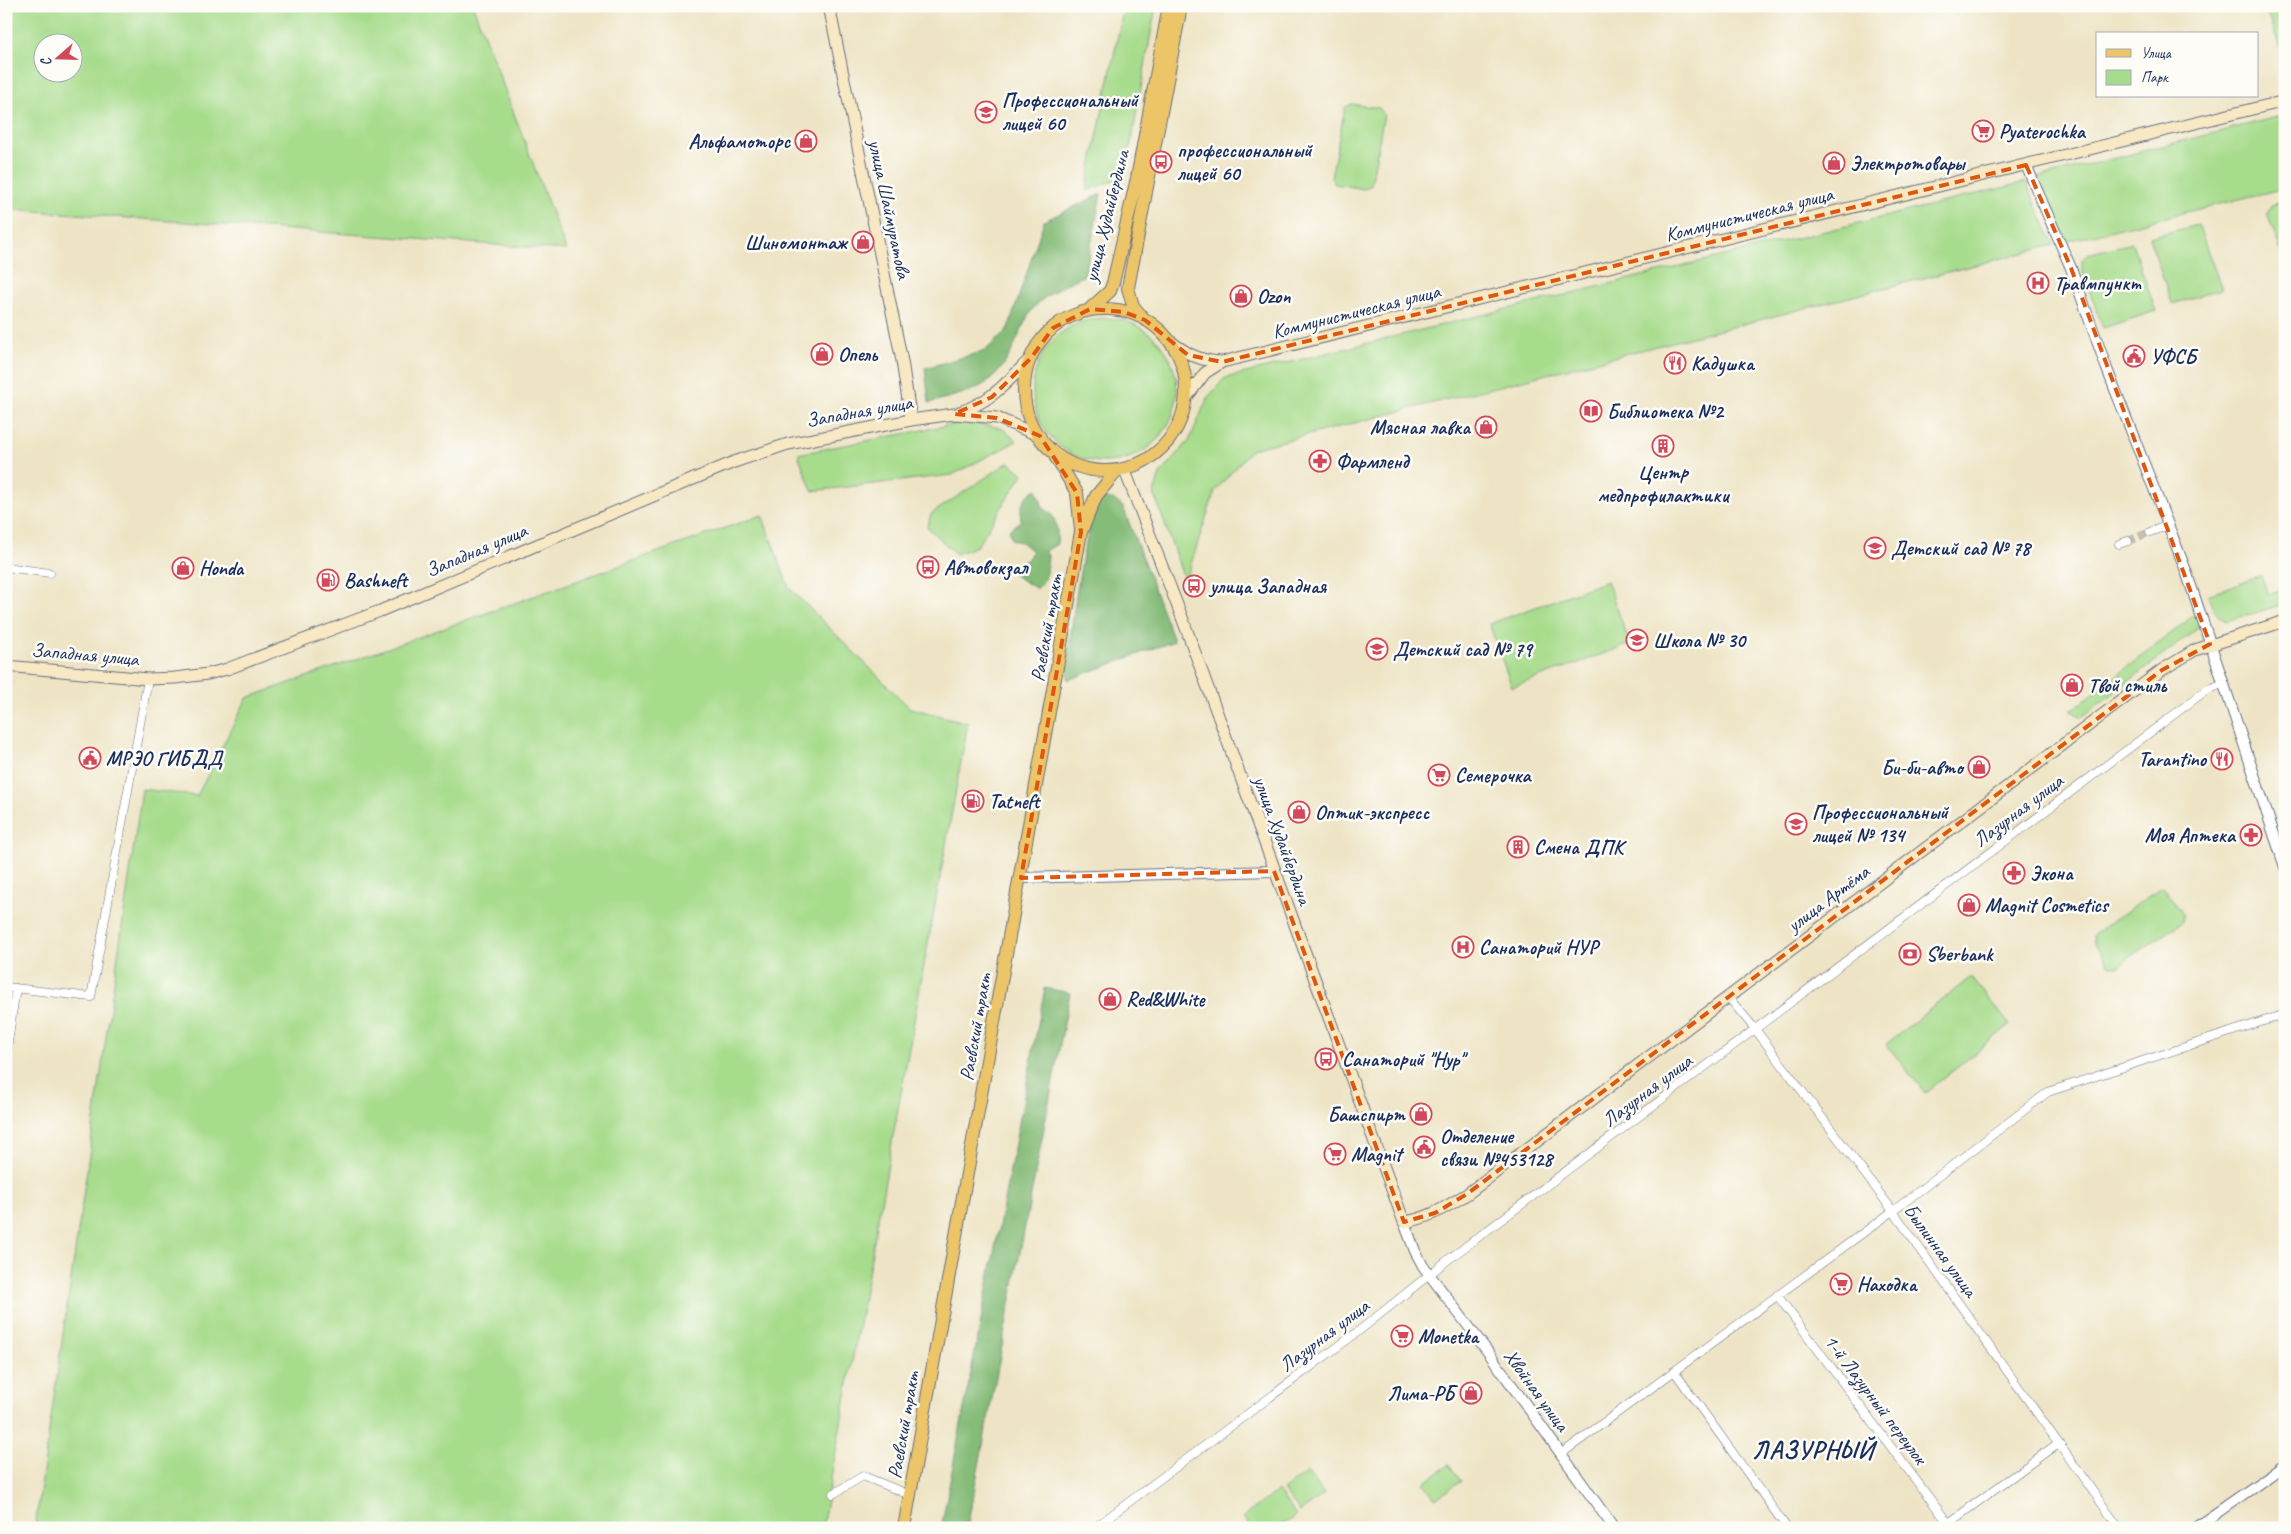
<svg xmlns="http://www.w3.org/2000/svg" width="2291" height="1534" font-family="Caveat,sans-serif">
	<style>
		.green { fill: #a7dc8c; stroke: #618675; fill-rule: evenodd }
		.forest { fill: #85bc78; stroke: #50766b }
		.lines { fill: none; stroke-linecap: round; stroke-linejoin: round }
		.minor-tunnel { stroke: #c4c0b0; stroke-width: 8; stroke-dasharray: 8 4; stroke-linecap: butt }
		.minor-casing { stroke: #656e82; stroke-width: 9 }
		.tertiary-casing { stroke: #656e82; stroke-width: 12 }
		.secondary-casing { stroke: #656e82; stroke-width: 13 }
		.primary-casing { stroke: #656e82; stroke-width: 14 }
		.minor { stroke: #fff; stroke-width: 8 }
		.tertiary { stroke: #fff; stroke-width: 10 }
		.secondary { stroke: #f8e8c3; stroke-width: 11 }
		.primary { stroke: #edc569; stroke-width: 12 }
		.marked { fill: none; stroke: #de5710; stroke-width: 4; stroke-dasharray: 10 6; stroke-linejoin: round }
		.labels { text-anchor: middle; stroke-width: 5; stroke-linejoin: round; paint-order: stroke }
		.poi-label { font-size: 20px; font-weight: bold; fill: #1b2f5e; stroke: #fdfcf7; text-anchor: start }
		.street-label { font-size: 20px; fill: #1b2f5e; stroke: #fdfcf7 }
		.district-label { font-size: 25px; font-weight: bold; letter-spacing: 1px; fill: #1b2f5e; stroke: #fdfcf7 }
	</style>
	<rect width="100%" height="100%" fill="#fdfcf7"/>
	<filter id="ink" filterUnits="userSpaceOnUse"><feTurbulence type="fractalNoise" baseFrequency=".02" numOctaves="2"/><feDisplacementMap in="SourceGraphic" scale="10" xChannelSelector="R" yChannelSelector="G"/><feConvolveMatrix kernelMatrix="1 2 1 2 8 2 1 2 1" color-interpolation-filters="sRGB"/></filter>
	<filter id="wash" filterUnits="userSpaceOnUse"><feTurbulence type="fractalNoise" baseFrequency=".0096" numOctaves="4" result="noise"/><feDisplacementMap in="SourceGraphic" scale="20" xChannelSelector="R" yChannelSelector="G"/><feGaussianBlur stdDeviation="1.12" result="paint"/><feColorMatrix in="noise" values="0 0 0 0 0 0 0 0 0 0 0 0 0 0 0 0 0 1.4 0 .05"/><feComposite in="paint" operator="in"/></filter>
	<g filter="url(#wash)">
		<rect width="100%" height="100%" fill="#eee4c5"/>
		<path class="green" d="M6 6H473L566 250 6 209ZM42 42H72V72H42Z
			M1124 6H1156L1125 176 1086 191Z
			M2264 6H2283L2285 11V60Z
			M1351 104 1379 108 1384 114 1371 185 1364 189 1335 184 1331 177 1345 108Z
			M2285 115V188L2068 241 2037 178Z
			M2026 182 2054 245 1252 449 1215 491 1185 582 1154 493 1160 474 1189 441 1208 397 1225 378Z
			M2285 201V261L2267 214 2271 205Z
			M2198 225 2222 289 2172 304 2149 237Z
			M2132 243 2156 311 2103 328 2082 270V260L2087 254Z
			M1033 390a72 72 0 1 1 144 0a72 72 0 1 1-144 0Z
			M965 422 1002 428 1017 441 952 475 812 491 798 454Z
			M1009 462 1023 474 977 546 956 554 927 527 931 514Z
			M762 515 789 588 910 708 968 723 822 1528H35L142 789 197 796 247 698Z
			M2261 575 2268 594 2285 588V604L2227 621C2215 616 2212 607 2208 595Z
			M1607 581 1630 644 1512 687 1489 624Z
			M2197 613 2199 621 2196 630 2082 717 2071 711Z
			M2162 887 2165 889 2183 914 2182 922 2118 966 2110 965 2094 942 2093 937 2095 933Z
			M1971 977 2010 1025 1925 1093 1886 1044Z
			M1449 1465 1461 1481 1435 1499 1424 1483Z
			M1307 1472 1324 1494 1300 1512 1283 1490Z
			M1278 1491 1296 1515 1279 1528H1251L1243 1517Z"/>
		<path class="forest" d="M1101 194 1085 275C1068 283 1039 297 1029 314 1016 337 1011 363 990 380 974 393 948 397 929 403L925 368 985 351 1008 329 1044 221Z
			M1037 489 1043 508C1057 514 1058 531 1057 544L1044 552 1048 555C1047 569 1047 579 1037 589L1014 575 1017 563C1026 563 1029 559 1032 551L1021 542 1012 540 1009 530 1021 521C1019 505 1024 496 1037 489Z
			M1104 499H1113L1123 507 1174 641 1068 680 1067 661C1072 632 1083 514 1104 499Z
			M1045 988 1070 993 967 1528H941Z"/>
	</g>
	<g filter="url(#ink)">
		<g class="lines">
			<path class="minor-tunnel" d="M2128 541 2150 532"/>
			<g class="minor-casing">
				<path id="minor" d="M2150 532 2169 525
					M2119 544 2128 541
					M6 567 50 573
					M6 987 91 997 148 679
					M1729 998 1755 1029 1893 1211 2119 1528
					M6 1056 16 988
					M1777 1295 1948 1523
					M1674 1371 1787 1528
					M1561 1454 1893 1211 2048 1092 2285 1014
					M833 1494 863 1476 910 1495
					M1094 1528 1355 1334 1449 1259 2208 689 2222 684
					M1942 1528 2057 1444"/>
			</g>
			<g class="tertiary-casing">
				<path id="tertiary" d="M2026 165 2071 268 2107 369 2185 568 2285 867
					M1021 878 1274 871
					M1404 1222 1415 1251 1423 1266 1491 1356 1614 1528
					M2195 1528 2285 1465"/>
			</g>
			<g class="secondary-casing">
				<path id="secondary" d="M829 6 902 361 911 420
					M1170 341C1187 354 1200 361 1222 362L2285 101
					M1186 398 1205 373 1222 362
					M960 412C992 401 1008 381 1031 358
					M1125 471 1183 620 1404 1222C1428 1219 1446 1207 1467 1194L2162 670 2195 650 2285 621
					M6 666 148 679 175 678 208 674 227 669 380 611 734 462 788 444 911 420 954 414 997 418 1040 436"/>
			</g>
			<g class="primary-casing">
				<path id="primary" d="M1090 309 1110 291 1113 283 1137 178 1169 6
					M1024 390a81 81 0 1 1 162 0a81 81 0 1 1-162 0Z
					M1144 319 1133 306 1128 288 1181 6
					M1055 456 1077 493 1081 530
					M904 1528 1081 532 1096 496 1116 472"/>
			</g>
			<use href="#minor" class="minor"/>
			<use href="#tertiary" class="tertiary"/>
			<use href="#secondary" class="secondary"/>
			<use href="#primary" class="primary"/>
		</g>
	</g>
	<path class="marked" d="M2026 165 2071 268 2210 644 2162 670 1467 1194 1435 1213 1404 1222 1274 871 1021 878 1081 532 1077 493 1040 436 997 418 954 414 992 397 1031 358 1053 328 1090 309 1124 312 1145 320 1188 355 1222 362Z"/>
	<defs>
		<g id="university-ring" transform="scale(1.125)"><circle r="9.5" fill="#fdfcf7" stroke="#d1495b" stroke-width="1.5"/><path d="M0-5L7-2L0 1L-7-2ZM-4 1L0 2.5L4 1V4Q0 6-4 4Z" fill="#d1495b"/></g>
		<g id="supermarket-ring" transform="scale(1.125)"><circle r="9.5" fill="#fdfcf7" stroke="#d1495b" stroke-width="1.5"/><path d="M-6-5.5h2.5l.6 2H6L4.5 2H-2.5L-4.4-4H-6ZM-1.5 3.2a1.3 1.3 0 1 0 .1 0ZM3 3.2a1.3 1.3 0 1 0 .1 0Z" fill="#d1495b"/></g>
		<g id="shop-ring" transform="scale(1.125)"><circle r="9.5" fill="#fdfcf7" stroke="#d1495b" stroke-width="1.5"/><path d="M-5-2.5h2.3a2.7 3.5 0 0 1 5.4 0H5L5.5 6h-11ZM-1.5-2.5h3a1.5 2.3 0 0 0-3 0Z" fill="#d1495b"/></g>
		<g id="bus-ring" transform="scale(1.125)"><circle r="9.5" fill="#fdfcf7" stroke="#d1495b" stroke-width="1.5"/><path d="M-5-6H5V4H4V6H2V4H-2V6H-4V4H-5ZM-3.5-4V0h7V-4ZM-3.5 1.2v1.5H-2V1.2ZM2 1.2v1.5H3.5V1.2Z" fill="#d1495b"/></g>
		<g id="hospital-ring" transform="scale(1.125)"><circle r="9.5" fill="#fdfcf7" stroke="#d1495b" stroke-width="1.5"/><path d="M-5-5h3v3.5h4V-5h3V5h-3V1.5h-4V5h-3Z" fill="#d1495b"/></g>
		<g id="civic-ring" transform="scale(1.125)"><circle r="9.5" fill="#fdfcf7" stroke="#d1495b" stroke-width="1.5"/><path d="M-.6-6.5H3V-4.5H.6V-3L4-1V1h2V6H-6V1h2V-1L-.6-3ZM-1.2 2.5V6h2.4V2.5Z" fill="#d1495b"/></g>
		<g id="restaurant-ring" transform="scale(1.125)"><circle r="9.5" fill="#fdfcf7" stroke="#d1495b" stroke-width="1.5"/><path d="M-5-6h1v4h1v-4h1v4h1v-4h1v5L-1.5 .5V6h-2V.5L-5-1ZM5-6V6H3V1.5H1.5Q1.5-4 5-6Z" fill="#d1495b"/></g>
		<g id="library-ring" transform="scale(1.125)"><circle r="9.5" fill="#fdfcf7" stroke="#d1495b" stroke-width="1.5"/><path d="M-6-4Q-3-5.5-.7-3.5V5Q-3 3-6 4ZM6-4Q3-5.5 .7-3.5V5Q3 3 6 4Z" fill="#d1495b"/></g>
		<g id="building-ring" transform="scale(1.125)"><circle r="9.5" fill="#fdfcf7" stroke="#d1495b" stroke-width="1.5"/><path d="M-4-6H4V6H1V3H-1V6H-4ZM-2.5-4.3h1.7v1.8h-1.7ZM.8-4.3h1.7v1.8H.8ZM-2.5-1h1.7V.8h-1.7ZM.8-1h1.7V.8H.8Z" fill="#d1495b"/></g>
		<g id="pharmacy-ring" transform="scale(1.125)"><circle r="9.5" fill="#fdfcf7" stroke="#d1495b" stroke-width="1.5"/><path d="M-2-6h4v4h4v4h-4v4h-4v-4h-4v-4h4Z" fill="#d1495b"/></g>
		<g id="school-ring" transform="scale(1.125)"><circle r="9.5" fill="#fdfcf7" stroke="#d1495b" stroke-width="1.5"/><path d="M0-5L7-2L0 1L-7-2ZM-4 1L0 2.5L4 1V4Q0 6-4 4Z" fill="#d1495b"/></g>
		<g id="fuel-ring" transform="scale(1.125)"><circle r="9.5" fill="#fdfcf7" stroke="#d1495b" stroke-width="1.5"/><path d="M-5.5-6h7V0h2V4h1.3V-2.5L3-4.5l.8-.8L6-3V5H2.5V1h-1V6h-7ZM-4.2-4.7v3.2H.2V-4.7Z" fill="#d1495b"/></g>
		<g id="bank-ring" transform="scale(1.125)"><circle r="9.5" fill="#fdfcf7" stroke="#d1495b" stroke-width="1.5"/><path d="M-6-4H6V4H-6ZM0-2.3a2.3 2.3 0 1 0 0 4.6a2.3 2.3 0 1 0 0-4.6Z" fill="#d1495b"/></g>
	</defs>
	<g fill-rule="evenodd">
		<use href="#university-ring" x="986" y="112"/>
		<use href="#supermarket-ring" x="1983" y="131"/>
		<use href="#shop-ring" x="806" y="141"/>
		<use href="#bus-ring" x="1161" y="162"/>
		<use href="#shop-ring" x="1834" y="163"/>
		<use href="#shop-ring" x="863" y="242"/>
		<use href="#hospital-ring" x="2038" y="283"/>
		<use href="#shop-ring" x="1241" y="296"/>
		<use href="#shop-ring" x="822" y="354"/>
		<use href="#civic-ring" x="2134" y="356"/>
		<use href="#restaurant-ring" x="1675" y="363"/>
		<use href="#library-ring" x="1591" y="411"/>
		<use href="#shop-ring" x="1486" y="427"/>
		<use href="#building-ring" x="1663" y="446"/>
		<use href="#pharmacy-ring" x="1320" y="461"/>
		<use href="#school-ring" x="1875" y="548"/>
		<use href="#bus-ring" x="928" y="567"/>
		<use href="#shop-ring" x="183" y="568"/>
		<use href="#fuel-ring" x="328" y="580"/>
		<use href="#bus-ring" x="1194" y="586"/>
		<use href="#school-ring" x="1637" y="640"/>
		<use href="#school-ring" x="1377" y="649"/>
		<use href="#shop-ring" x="2072" y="685"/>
		<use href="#civic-ring" x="90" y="758"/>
		<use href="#restaurant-ring" x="2222" y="759"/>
		<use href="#shop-ring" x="1979" y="767"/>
		<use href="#supermarket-ring" x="1439" y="775"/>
		<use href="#fuel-ring" x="973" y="801"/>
		<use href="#shop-ring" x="1299" y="812"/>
		<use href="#university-ring" x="1796" y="824"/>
		<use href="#pharmacy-ring" x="2251" y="835"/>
		<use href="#building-ring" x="1518" y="847"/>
		<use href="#pharmacy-ring" x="2014" y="873"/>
		<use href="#shop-ring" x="1969" y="905"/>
		<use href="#hospital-ring" x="1463" y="947"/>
		<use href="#bank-ring" x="1910" y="954"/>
		<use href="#shop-ring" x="1110" y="999"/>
		<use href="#bus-ring" x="1326" y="1059"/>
		<use href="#shop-ring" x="1421" y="1114"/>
		<use href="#civic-ring" x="1424" y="1147"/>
		<use href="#supermarket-ring" x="1335" y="1154"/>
		<use href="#supermarket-ring" x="1841" y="1284"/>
		<use href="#supermarket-ring" x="1402" y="1336"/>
		<use href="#shop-ring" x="1471" y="1393"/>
	</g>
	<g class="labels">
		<g class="poi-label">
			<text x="1002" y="107">Профессиональный<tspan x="1002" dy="23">лицей 60</tspan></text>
			<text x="1999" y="138">Pyaterochka</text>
			<text x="790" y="148" text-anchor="end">Альфамоторс</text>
			<text x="1177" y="157">профессиональный<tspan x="1177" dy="23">лицей 60</tspan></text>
			<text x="1850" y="170">Электротовары</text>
			<text x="847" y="249" text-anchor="end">Шиномонтаж</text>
			<text x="2054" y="290">Травмпункт</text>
			<text x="1257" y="303">Ozon</text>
			<text x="838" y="361">Опель</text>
			<text x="2150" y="363">УФСБ</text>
			<text x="1691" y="370">Кадушка</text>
			<text x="1607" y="418">Библиотека №2</text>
			<text x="1470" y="434" text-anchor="end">Мясная лавка</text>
			<text x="1336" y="468">Фармленд</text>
			<text x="1663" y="479" text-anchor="middle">Центр<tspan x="1663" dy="23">медпрофилактики</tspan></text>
			<text x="1891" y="555">Детский сад № 78</text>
			<text x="944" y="574">Автовокзал</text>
			<text x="199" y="575">Honda</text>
			<text x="344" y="587">Bashneft</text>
			<text x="1210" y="593">улица Западная</text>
			<text x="1653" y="647">Школа № 30</text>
			<text x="1393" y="656">Детский сад № 79</text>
			<text x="2088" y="692">Твой стиль</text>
			<text x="106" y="765">МРЭО ГИБДД</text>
			<text x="2206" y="766" text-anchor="end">Tarantino</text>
			<text x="1963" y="774" text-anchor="end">Би-би-авто</text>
			<text x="1455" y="782">Семерочка</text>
			<text x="989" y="808">Tatneft</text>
			<text x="1315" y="819">Оптик-экспресс</text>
			<text x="1812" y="819">Профессиональный<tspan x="1812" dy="23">лицей № 134</tspan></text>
			<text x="2235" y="842" text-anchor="end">Моя Аптека</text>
			<text x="1534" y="854">Смена ДПК</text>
			<text x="2030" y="880">Экона</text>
			<text x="1985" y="912">Magnit Cosmetics</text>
			<text x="1479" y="954">Санаторий НУР</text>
			<text x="1926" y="961">Sberbank</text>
			<text x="1126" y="1006">Red&amp;White</text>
			<text x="1342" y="1066">Санаторий "Нур"</text>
			<text x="1405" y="1121" text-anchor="end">Башспирт</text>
			<text x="1440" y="1143">Отделение<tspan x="1440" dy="23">связи №453128</tspan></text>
			<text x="1351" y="1161">Magnit</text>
			<text x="1857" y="1291">Находка</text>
			<text x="1418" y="1343">Monetka</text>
			<text x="1455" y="1400" text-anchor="end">Лима-РБ</text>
		</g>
		<g class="street-label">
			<text transform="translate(890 209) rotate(78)" y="7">улица Шаймуратова</text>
			<text transform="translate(1749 214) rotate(-14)" y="7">Коммунистическая улица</text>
			<text transform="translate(1106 216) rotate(-76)" y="7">улица Худайбердина</text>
			<text transform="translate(1356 311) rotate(-14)" y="7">Коммунистическая улица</text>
			<text transform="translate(859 411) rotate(-10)" y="7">Западная улица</text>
			<text transform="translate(476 550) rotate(-23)" y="7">Западная улица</text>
			<text transform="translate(1046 628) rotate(-80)" y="7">Раевский тракт</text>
			<text transform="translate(85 654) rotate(5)" y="7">Западная улица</text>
			<text transform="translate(2018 810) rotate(-37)" y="7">Лазурная улица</text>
			<text transform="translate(1283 840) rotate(70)" y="7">улица Худайбердина</text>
			<text transform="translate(1828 898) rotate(-37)" y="7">улица Артёма</text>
			<text transform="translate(975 1027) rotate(-80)" y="7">Раевский тракт</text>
			<text transform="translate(1647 1090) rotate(-37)" y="7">Лазурная улица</text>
			<text transform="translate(1941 1250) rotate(54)" y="7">Былинная улица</text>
			<text transform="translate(1324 1335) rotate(-37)" y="7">Лазурная улица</text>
			<text transform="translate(1537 1390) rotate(54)" y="7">Хвойная улица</text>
			<text transform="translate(1876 1399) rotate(53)" y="7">1-й Лазурный переулок</text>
			<text transform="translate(903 1425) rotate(-80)" y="7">Раевский тракт</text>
		</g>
		<g class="district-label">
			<text x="1813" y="1458">ЛАЗУРНЫЙ</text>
		</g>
	</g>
	<rect width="2291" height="1534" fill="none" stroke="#fdfcf7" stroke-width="25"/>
	<rect x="2096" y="32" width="162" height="65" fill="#fdfcf7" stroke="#a3aaba"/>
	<rect x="2106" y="49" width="25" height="8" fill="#edc569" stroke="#a3aaba"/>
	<text x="2141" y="58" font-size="15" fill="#1b2f5e">Улица</text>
	<rect x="2106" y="70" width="25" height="15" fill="#a7dc8c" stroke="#a3aaba"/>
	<text x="2141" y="82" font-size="15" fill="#1b2f5e">Парк</text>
	<g transform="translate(58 58) rotate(250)"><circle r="24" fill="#fdfcf7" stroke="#a3aaba"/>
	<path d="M0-4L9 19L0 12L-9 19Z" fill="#d1495b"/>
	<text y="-8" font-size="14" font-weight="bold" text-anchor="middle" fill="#1b2f5e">С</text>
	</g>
</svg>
